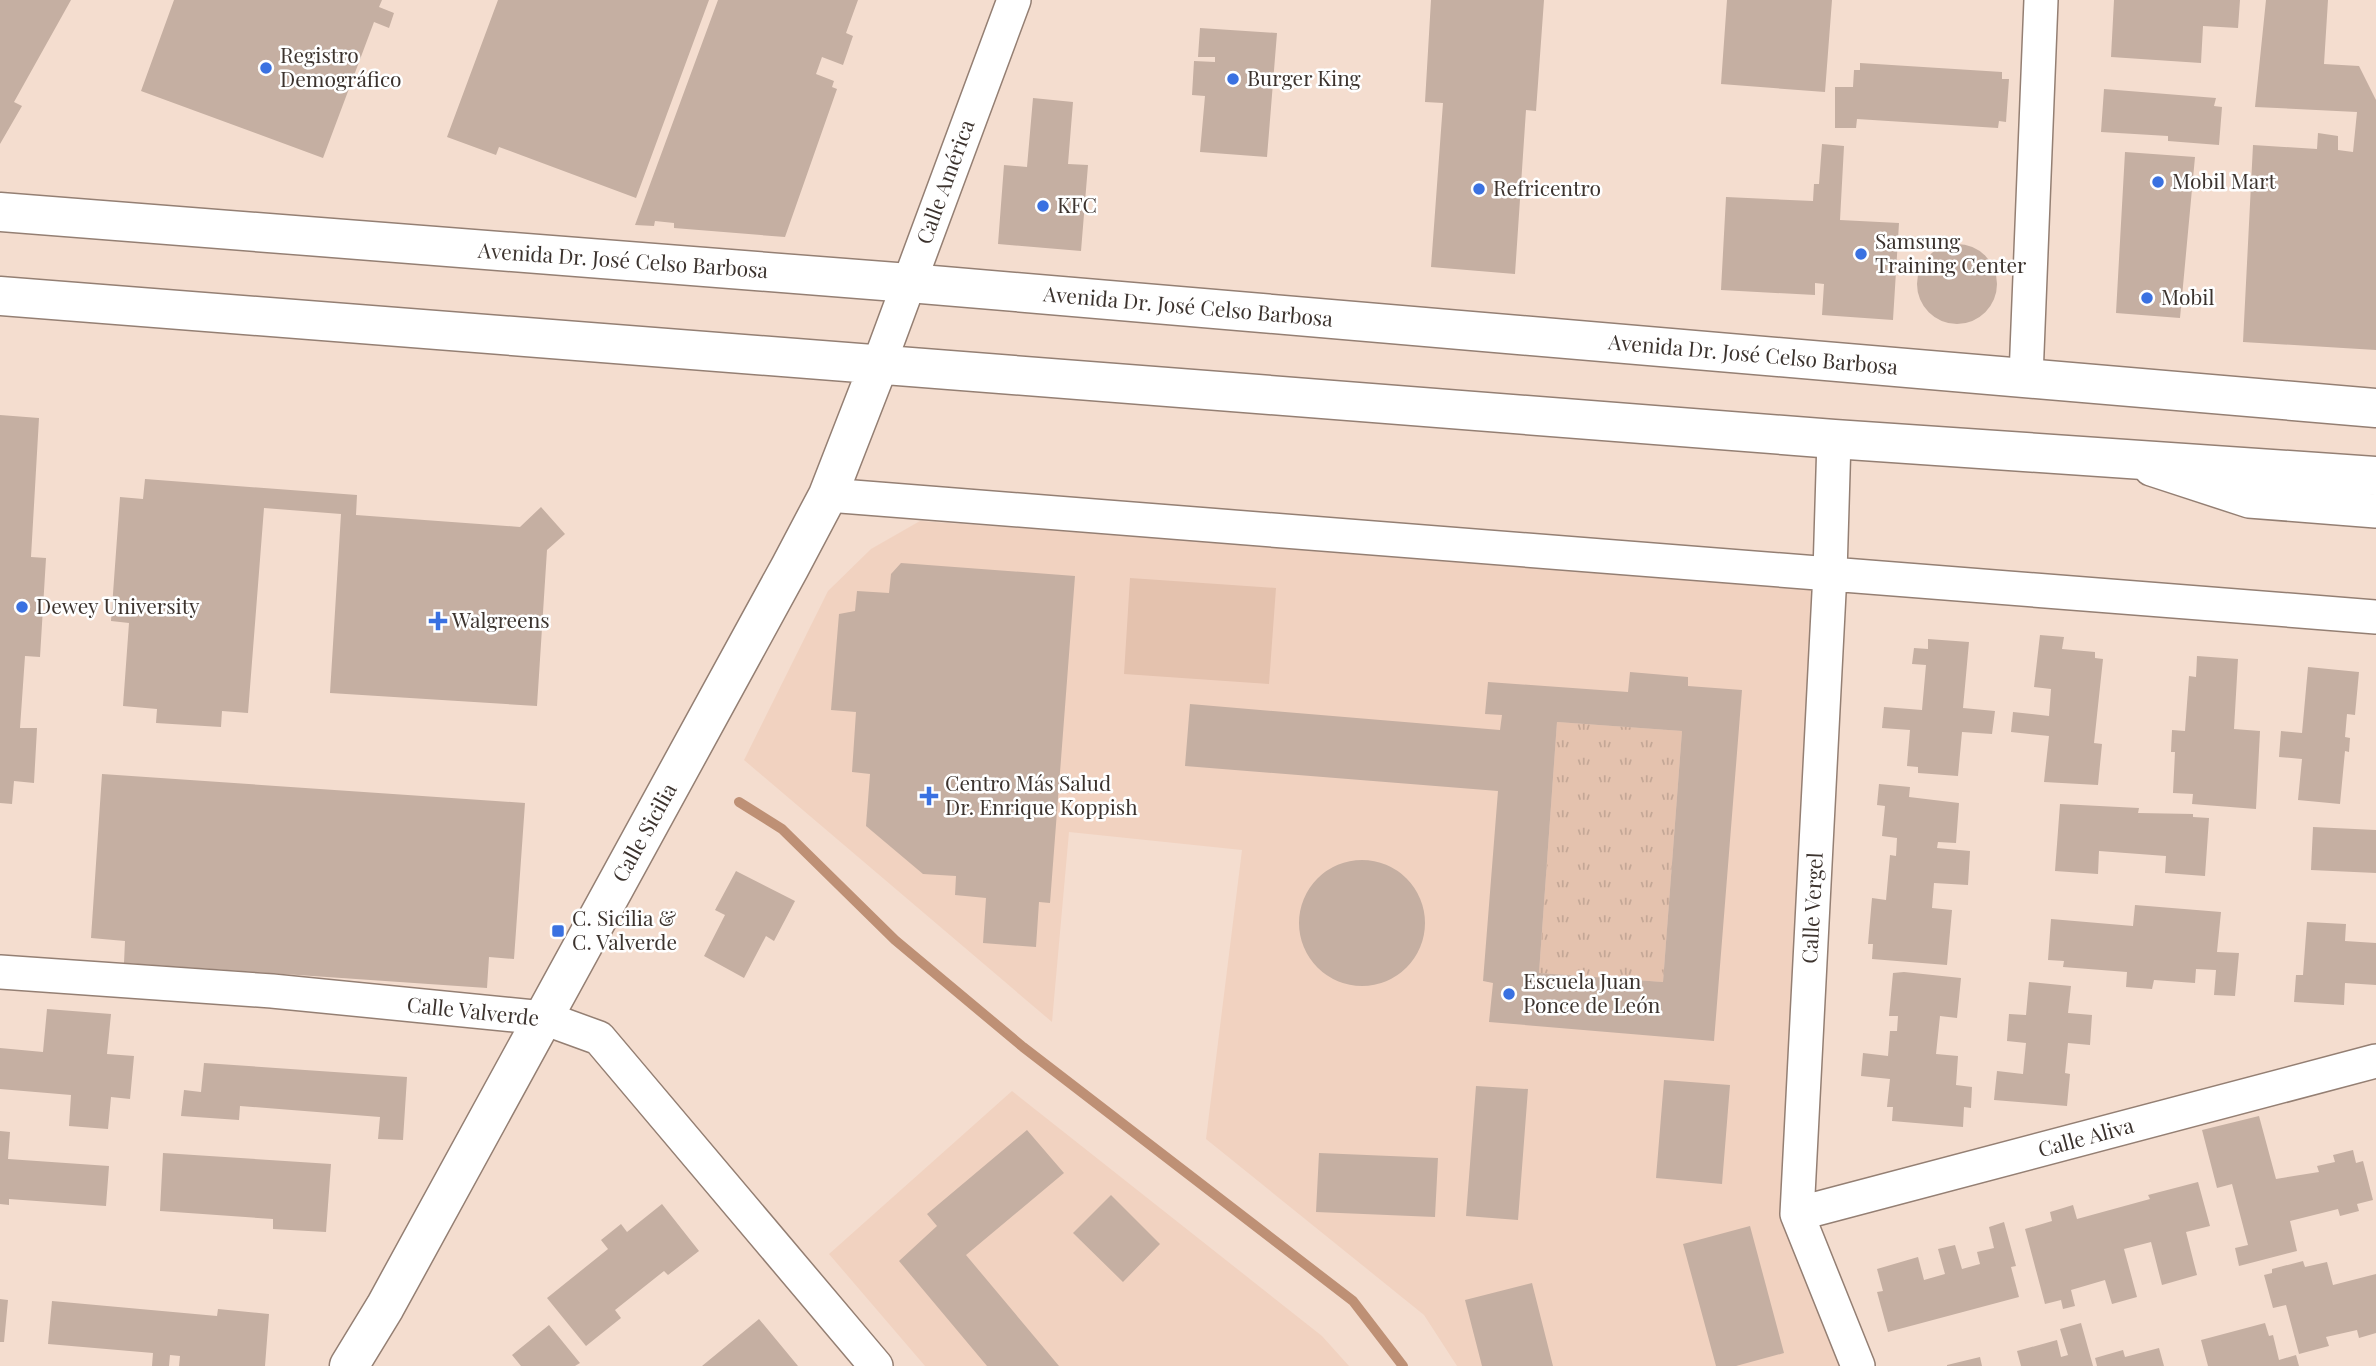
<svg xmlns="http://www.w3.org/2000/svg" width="2376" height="1366" font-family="'Playfair Display',serif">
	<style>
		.built { fill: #f1d2c0 }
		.grass { fill: url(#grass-tufts) }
		.pitch { fill: #e4c2ae }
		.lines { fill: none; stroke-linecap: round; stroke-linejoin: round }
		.stream { stroke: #be9075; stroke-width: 10 }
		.building { fill: #c5afa2; fill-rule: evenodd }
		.street-casing { stroke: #947f73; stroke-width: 36 }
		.secondary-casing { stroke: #947f73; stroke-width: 41 }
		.street { stroke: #fff; stroke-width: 33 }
		.secondary { stroke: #fff; stroke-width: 38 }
		.poi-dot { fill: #3a71e1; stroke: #fff; stroke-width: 2.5 }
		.labels { text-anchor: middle; stroke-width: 5; stroke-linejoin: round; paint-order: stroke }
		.poi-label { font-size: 21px; fill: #3c332e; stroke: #fff; text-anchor: start }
		.street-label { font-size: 21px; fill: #3c332e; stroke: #fff }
	</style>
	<defs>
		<pattern id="grass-tufts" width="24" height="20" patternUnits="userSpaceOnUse" patternTransform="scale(1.75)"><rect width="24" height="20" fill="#e4c2ae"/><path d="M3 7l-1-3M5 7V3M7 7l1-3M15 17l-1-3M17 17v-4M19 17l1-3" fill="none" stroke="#c4a796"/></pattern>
	</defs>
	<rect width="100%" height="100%" fill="#f4ddcf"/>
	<path class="built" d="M920 521 1815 584 1783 1220 1842 1366H1457L1424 1315 1206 1139 1242 850 1069 832 1052 1022 744 760 828 591 871 549Z
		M1012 1091 1322 1336 1349 1366H925L829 1254Z"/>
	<path class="grass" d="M1557 722 1682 731 1663 982 1539 973Z"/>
	<path class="pitch" d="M1130 578 1276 588 1269 684 1124 674Z"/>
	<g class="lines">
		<path class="stream" d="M739 802 782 829 895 940 1023 1047 1353 1301 1403 1366"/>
	</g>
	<path class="building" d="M0 0H71L14 102 22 106 0 144Z
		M174 0H382L379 7 394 13 389 28 374 22 323 158 141 91Z
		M498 0H709L636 198 499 147 496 155 447 137Z
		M718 0H858L846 33 853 36 843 65 822 57 816 74 834 81 832 87 837 89 785 237 674 228V223L655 221 654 226 635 225Z
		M1431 0H1544L1536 111 1526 110 1515 274 1431 267 1443 103 1425 102Z
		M1727 0H1832L1825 92 1721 84Z
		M2114 0H2240L2238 28 2203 26 2201 63 2111 57Z
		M2266 0H2328L2324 64 2359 66 2376 100V350L2243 342 2253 145 2317 149 2318 133 2338 136V150L2353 152 2357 112 2255 107Z
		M1200 28 1277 33 1267 157 1200 152 1205 96 1192 95 1194 61 1215 62V57H1198Z
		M1860 63 2002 72V79H2009L2006 122 1999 121 1998 128 1857 119 1856 128H1835V87H1853L1854 70H1860Z
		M2104 89 2216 98 2214 106 2222 107 2219 145 2168 141V136L2101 132Z
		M1033 98 1073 102 1068 164 1088 165 1081 251 998 244 1004 165 1027 167Z
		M1822 144 1844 146 1840 220 1899 223 1893 320 1822 315 1824 284 1815 283V295L1721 290 1726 197 1813 201 1814 184H1819Z
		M2125 152 2195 157 2180 318 2116 313Z
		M1917 284a40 40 0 1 1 80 0a40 40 0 1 1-80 0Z
		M0 415 39 418 31 557 46 558 40 657 25 656 20 728H37L34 783 14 781 12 804 0 803Z
		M145 479 357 495 356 515 520 527 541 507 565 534 547 550 537 706 330 693 341 514 264 508 248 713 222 711 221 727 156 723 157 709 123 706 129 623 111 621 120 497 143 499Z
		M901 563 1075 576 1050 903 1039 902 1036 947 983 943 986 898 955 895 956 876 923 874 866 826 870 774 852 772 856 712 831 710 839 614 855 611 857 591 889 593 891 574Z
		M2040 635 2064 637 2062 649 2095 652V658L2103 659 2094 743 2102 744 2098 785 2044 782 2049 736 2011 732 2013 712 2049 716 2051 689 2034 687Z
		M1928 639 1969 642 1963 708 1995 711 1992 734 1962 732 1958 776 1918 773V767L1907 766 1910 730 1882 728 1884 707 1922 710 1926 665 1912 664 1914 648 1928 649Z
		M2197 656 2238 659 2234 729 2260 731 2256 809 2192 804 2193 794 2173 793 2175 752H2171L2172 730 2185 731 2189 676 2196 677Z
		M2308 667 2359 672 2355 715 2347 714 2345 737 2350 738 2349 752 2345 751 2340 804 2298 800 2302 759 2279 757 2281 731 2302 733Z
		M1630 672 1688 677V686L1742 690 1714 1041 1489 1022 1493 983 1483 981 1498 791 1185 766 1190 704 1500 730 1502 715 1485 714 1488 682 1628 692ZM1557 722 1682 731 1663 982 1539 973Z
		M102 774 525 803 514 959 489 957 487 988 124 963 125 941 91 938Z
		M1879 784 1910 787 1909 797 1959 803 1956 843 1938 842 1937 848 1970 851 1968 885 1934 883 1932 908 1952 910 1947 965 1872 959 1873 944H1868L1872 898 1886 900 1890 855 1896 856 1897 838 1882 836 1885 806 1877 805Z
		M2060 804 2139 808 2138 813 2193 814V817L2209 818 2205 876 2165 873 2166 856 2099 851 2098 874 2055 871Z
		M2313 827 2376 830V873L2311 870Z
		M1299 923a63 63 0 1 1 126 0a63 63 0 1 1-126 0Z
		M736 871 795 901 774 941 766 936 744 978 704 956 725 915 715 910Z
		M2135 905 2221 912 2217 952 2239 953 2235 996 2214 995 2216 970 2196 969 2195 983 2154 980 2152 989 2126 987 2127 972 2063 967 2064 961 2048 960 2051 919 2133 926Z
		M2307 922 2346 924 2345 941 2376 943V985L2345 983 2344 1005 2294 1002 2296 975H2303Z
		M1904 972 1961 978 1957 1018 1940 1016 1936 1054 1958 1056 1956 1085 1972 1087 1971 1108 1964 1107 1963 1127 1892 1121 1893 1107H1887L1890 1079 1861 1076 1863 1053 1888 1056 1890 1031H1897L1898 1016H1889L1893 973Z
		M2029 982 2071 986 2068 1013 2092 1015 2090 1045 2068 1043 2065 1073 2070 1074 2067 1106 1994 1100 1997 1071 2023 1074 2026 1043 2007 1041 2009 1014 2026 1015Z
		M47 1009 111 1014 107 1054 134 1056 130 1099 111 1097 108 1129 69 1126 71 1095 0 1089V1048L43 1052Z
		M204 1063 407 1077 403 1140 378 1139 380 1117 240 1106 239 1120 181 1116 184 1090 201 1092Z
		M1664 1080 1730 1085 1722 1184 1656 1178Z
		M1476 1086 1528 1089 1518 1220 1466 1216Z
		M2259 1116 2276 1179 2319 1172 2317 1166 2335 1162 2333 1155 2353 1150 2356 1163 2363 1161 2373 1200 2357 1204 2359 1211 2340 1216 2338 1209 2290 1221 2297 1251 2239 1266 2235 1248 2248 1245 2232 1184 2217 1188 2202 1130Z
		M1027 1130 1064 1173 966 1255 1059 1366H987L899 1261 937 1226 927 1214Z
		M0 1131 10 1132 8 1159 109 1166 106 1206 9 1199V1205L0 1204Z
		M163 1153 331 1164 326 1232 273 1229V1219L160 1211Z
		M1319 1153 1438 1158 1435 1217 1316 1212Z
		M2198 1182 2210 1226 2186 1232 2197 1275 2162 1285 2151 1242 2124 1249 2137 1297 2112 1304 2105 1280 2071 1290 2075 1306 2063 1309 2061 1300 2045 1304 2025 1229 2052 1221 2050 1212 2073 1205 2077 1219 2150 1199 2148 1195Z
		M1111 1195 1160 1244 1123 1282 1073 1233Z
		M662 1204 699 1251 668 1275 664 1271 615 1310 621 1318 586 1346 547 1298 608 1249 601 1240 621 1224 627 1232Z
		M2004 1222 2016 1266 2011 1267 2019 1297 1888 1332 1877 1292 1883 1291 1877 1269 1918 1257 1924 1280 1945 1274 1938 1249 1955 1245 1962 1269 1980 1264 1977 1252 1994 1248 1989 1227Z
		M1750 1226 1784 1353 1736 1366H1716L1683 1244Z
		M2303 1261 2305 1267 2327 1262 2333 1285 2376 1274V1333L2359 1338 2357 1330 2326 1337 2329 1346 2299 1354 2286 1305 2273 1308 2264 1275 2272 1273V1269Z
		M1532 1283 1553 1366H1482L1465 1300Z
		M0 1299 8 1300 4 1342H0Z
		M52 1301 217 1316 218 1309 269 1314 265 1366H179L180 1356 170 1355 169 1366H152L153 1353 48 1344Z
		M759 1319 798 1366H702Z
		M2081 1323 2093 1366H2021L2017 1351 2057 1340 2061 1357 2068 1355 2060 1329Z
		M2265 1323 2269 1336 2273 1335 2279 1360 2296 1355 2299 1366H2208L2201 1340Z
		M549 1325 580 1363 575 1366H521L512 1355Z
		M2159 1348 2164 1366H2097L2095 1358 2123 1350 2125 1357Z
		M1980 1357 1982 1366H1947V1365Z"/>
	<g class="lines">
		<g class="street-casing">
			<path id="street" d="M879 364 1014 0
				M2026 377 2041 0
				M1834 439 1830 573 1797 1214 1858 1366
				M2151 469 2249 501 2376 511
				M828 495 2376 617
				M0 972 272 991 544 1018 599 1038 876 1366
				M1797 1214 2376 1061"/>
		</g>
		<g class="secondary-casing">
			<path id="secondary" d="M0 212 909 283 2376 408
				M0 296 1834 439 2376 476
				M349 1366 385 1307 790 567 828 495 879 364"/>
		</g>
		<use href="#street" class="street"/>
		<use href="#secondary" class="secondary"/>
	</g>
	<g class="poi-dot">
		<circle cx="266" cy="68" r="7"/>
		<circle cx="1233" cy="79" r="7"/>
		<circle cx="2158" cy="182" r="7"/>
		<circle cx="1479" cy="189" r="7"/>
		<circle cx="1043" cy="206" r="7"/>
		<circle cx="1861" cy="254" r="7"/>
		<circle cx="2147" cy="298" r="7"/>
		<circle cx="22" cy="607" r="7"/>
		<path d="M434.5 610.5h7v7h7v7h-7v7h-7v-7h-7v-7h7z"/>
		<path d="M925.5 785.5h7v7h7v7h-7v7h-7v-7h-7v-7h7z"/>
		<rect x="551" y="924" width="14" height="14" rx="3.5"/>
		<circle cx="1509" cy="994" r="7"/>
	</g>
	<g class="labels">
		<g class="poi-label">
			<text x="280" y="63">Registro<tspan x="280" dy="24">Demográfico</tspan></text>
			<text x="1247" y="86">Burger King</text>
			<text x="2172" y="189">Mobil Mart</text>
			<text x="1493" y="196">Refricentro</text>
			<text x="1057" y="213">KFC</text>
			<text x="1875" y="249">Samsung<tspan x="1875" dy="24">Training Center</tspan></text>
			<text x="2161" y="305">Mobil</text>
			<text x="36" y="614">Dewey University</text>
			<text x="452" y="628">Walgreens</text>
			<text x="945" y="791">Centro Más Salud<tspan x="945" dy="24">Dr. Enrique Koppish</tspan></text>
			<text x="572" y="926">C. Sicilia &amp;<tspan x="572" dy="24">C. Valverde</tspan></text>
			<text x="1523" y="989">Escuela Juan<tspan x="1523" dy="24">Ponce de León</tspan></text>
		</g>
		<g class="street-label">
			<text transform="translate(946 182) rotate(-70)" y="7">Calle América</text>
			<text transform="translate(623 261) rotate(4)" y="7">Avenida Dr. José Celso Barbosa</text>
			<text transform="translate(1188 307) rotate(5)" y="7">Avenida Dr. José Celso Barbosa</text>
			<text transform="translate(1753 355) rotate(5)" y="7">Avenida Dr. José Celso Barbosa</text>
			<text transform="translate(645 833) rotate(-61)" y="7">Calle Sicilia</text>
			<text transform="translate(1813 908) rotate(-87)" y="7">Calle Vergel</text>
			<text transform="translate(473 1012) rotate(6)" y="7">Calle Valverde</text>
			<text transform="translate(2086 1138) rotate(-15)" y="7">Calle Aliva</text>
		</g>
	</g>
</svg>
